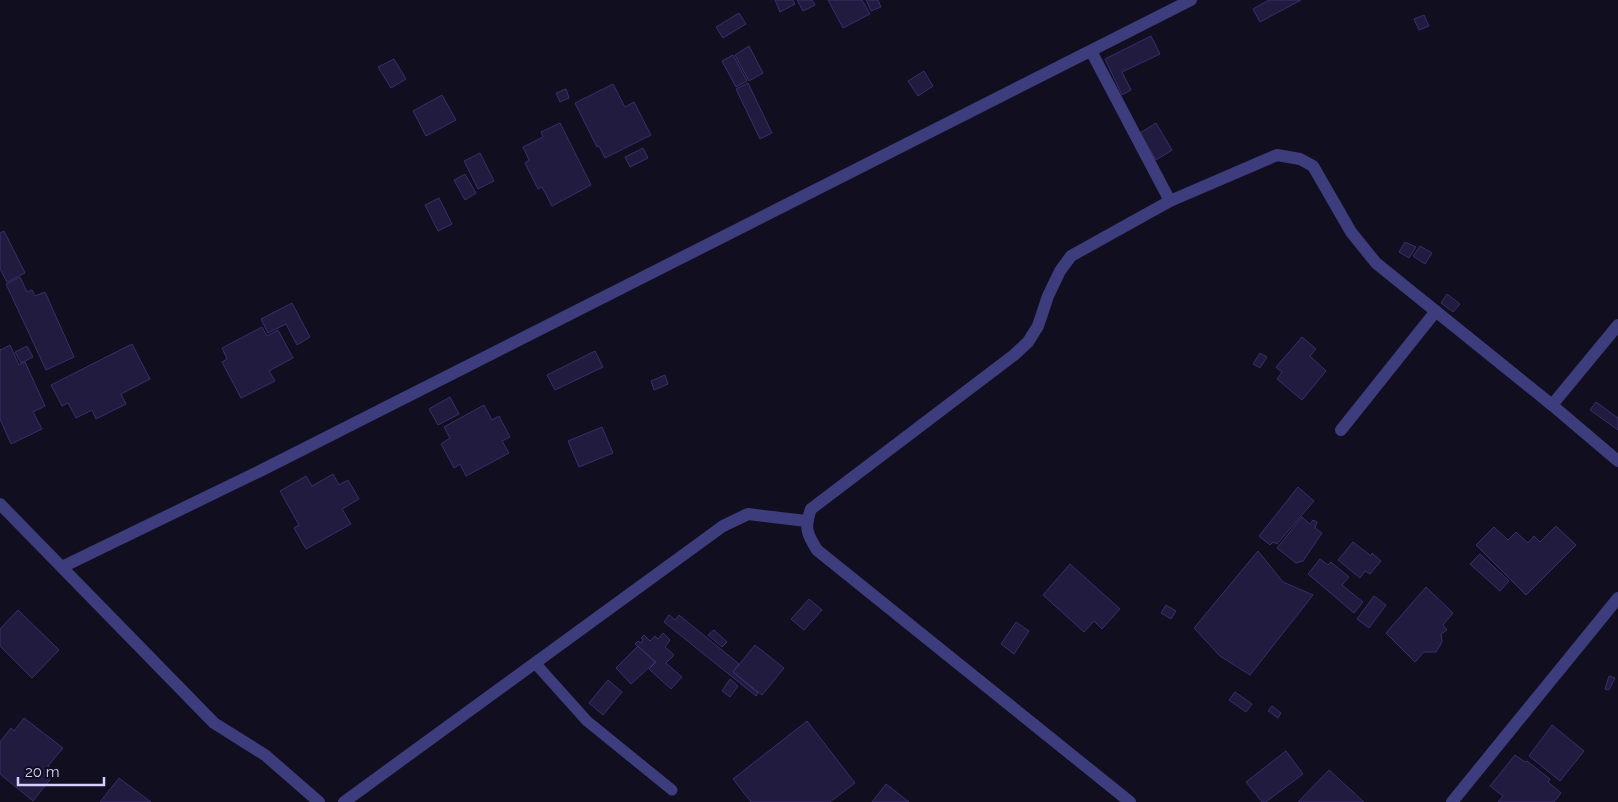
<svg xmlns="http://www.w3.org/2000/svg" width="1618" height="802" font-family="Raleway,sans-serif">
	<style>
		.building { fill: #221b40; stroke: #3a2e6b }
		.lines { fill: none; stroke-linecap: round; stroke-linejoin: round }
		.lane { stroke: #3d3c7d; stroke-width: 11 }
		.street { stroke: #3d3c7d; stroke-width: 12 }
	</style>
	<rect width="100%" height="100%" fill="#110e20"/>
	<path class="building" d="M775 0H793L795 4 780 12Z
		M797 0H812L815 5 803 11Z
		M828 0H862L870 14 843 28Z
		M866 0H878L881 7 871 11Z
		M1269 0H1301L1260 22 1253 9Z
		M739 13 746 24 723 38 716 27Z
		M1424 15 1429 26 1419 30 1414 19Z
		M1151 36 1160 54 1122 72 1131 90 1122 95 1105 59Z
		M749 46 763 73 749 81 735 55Z
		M733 55 747 81 736 87 722 61Z
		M394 59 406 79 391 88 378 67Z
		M924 71 933 86 918 96 908 81Z
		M748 83 772 133 760 139 736 89Z
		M613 84 625 107 634 102 651 135 605 158 599 146 597 147 575 103Z
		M566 89 569 98 560 102 556 93Z
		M442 95 456 120 426 136 413 111Z
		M560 123 591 185 552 206 542 187 538 189 525 163 529 160 523 147 543 137 541 132Z
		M1156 123 1172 150 1156 160 1140 133Z
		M643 148 648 158 630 167 625 157Z
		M480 153 494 181 478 189 464 161Z
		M465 174 476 193 465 200 454 180Z
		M439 198 452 224 438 231 425 205Z
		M4 231 25 273 7 282 0 269V233Z
		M1405 242 1416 247 1409 258 1399 252Z
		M1420 246 1432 253 1425 264 1413 256Z
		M20 277 27 292 32 290 35 296 45 292 74 357 46 370 6 284Z
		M1447 294 1460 304 1453 312 1441 303Z
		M292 303 310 337 297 345 286 324 268 333 261 319Z
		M262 327 267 336 278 330 293 358 269 371 275 381 241 398 222 362 227 359 222 348Z
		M1302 337 1316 349 1310 356 1326 371 1302 400 1277 379 1282 372 1276 367Z
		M132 344 150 379 121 394 126 404 96 419 92 410 76 418 68 403 62 406 51 385Z
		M10 345 19 365 25 362 45 406 33 412 42 429 11 444 0 419V349L1 350Z
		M27 346 33 357 21 363 15 352Z
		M595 351 603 367 555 390 547 375Z
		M1260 353 1267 357 1260 368 1253 364Z
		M665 375 668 384 654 390 651 381Z
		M450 397 459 414 438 425 429 409Z
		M1596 402 1618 418V430L1590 410Z
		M484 405 492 420 499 416 510 437 502 441 509 453 466 476 460 464 454 468 441 444 450 438 444 427Z
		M602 427 613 453 579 467 568 441Z
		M333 474 339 485 348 480 359 499 342 509 351 524 306 549 294 528 299 525 280 491 306 476 312 486Z
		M1298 487 1314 501 1277 544 1273 542 1270 545 1259 536Z
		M1302 517 1310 524 1313 520 1317 522 1315 528 1322 533 1303 561 1296 563 1277 548Z
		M1556 526 1576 545 1526 595 1476 545 1494 527 1508 540 1516 532 1528 543 1534 536 1540 542Z
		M1353 542 1371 556 1372 553 1381 561 1370 574 1365 571 1360 578 1338 560Z
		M1258 551 1283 582 1313 595 1250 675 1220 656 1194 628Z
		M1480 554 1509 581 1500 591 1470 564Z
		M1320 559 1328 565 1331 562 1349 577 1342 585 1363 602 1354 613 1308 574Z
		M1070 564 1120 609 1102 629 1094 621 1084 632 1043 595Z
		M1426 587 1453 613 1443 625 1447 630 1441 634 1442 642 1436 652H1424L1415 662 1386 633Z
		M1374 596 1386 605 1369 628 1357 619Z
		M809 599 822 610 804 630 791 619Z
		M1166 605 1176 611 1171 619 1161 613Z
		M18 610 59 650 32 678 0 646V629Z
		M669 615 675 620 679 615 739 664 733 672 758 693 756 696 664 622Z
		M1016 622 1029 631 1014 654 1001 644Z
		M714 630 727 642 722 647 708 635Z
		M663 633 670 640 665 647 674 655 666 663 682 677 671 689 649 669 656 662 635 644 638 641 641 643 643 640 641 638 644 635 650 641 655 636 658 639Z
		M755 645 784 668 762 695 733 672Z
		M638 646 655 662 631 684 616 668Z
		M1609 676 1615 678 1609 690 1605 689Z
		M730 679 738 686 730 697 722 691Z
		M608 680 622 692 603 715 589 703Z
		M1235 692 1252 704 1246 712 1229 700Z
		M1272 706 1281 713 1278 718 1268 711Z
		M24 718 63 748 48 766 56 772 33 801 0 774V742L11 728 14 731Z
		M807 721 855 783 830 802H751L733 779Z
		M1552 725 1584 751 1560 781 1529 756Z
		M1286 751 1303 774 1266 802H1262L1246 782Z
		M1515 755 1525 762 1527 761 1550 779 1548 782 1561 793 1554 802H1498L1503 796 1490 786Z
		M1329 770 1364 802H1298Z
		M119 778 151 802H100Z
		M886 784 904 798 909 802H872Z"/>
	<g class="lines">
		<path class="lane" d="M535 663 587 721 672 790"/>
		<path class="street" d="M1091 51 1170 201 1277 155 1300 159 1313 166 1351 232 1376 263 1552 405 1618 461
			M1552 405 1618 325
			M1341 430 1436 311
			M0 504 214 723 265 755 319 802
			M62 567 262 470 1191 0
			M344 802 723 526 748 514 806 521
			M1130 802 817 550C807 534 804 528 811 509L1014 355 1028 342 1038 326 1048 296 1060 271 1071 256 1170 201
			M1452 802 1618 598"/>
	</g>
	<path d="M18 777v8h86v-8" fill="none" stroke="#d4d0fd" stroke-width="2.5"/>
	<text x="25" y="777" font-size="15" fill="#d4d0fd" stroke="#110e20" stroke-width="4" paint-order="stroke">20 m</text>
</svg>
